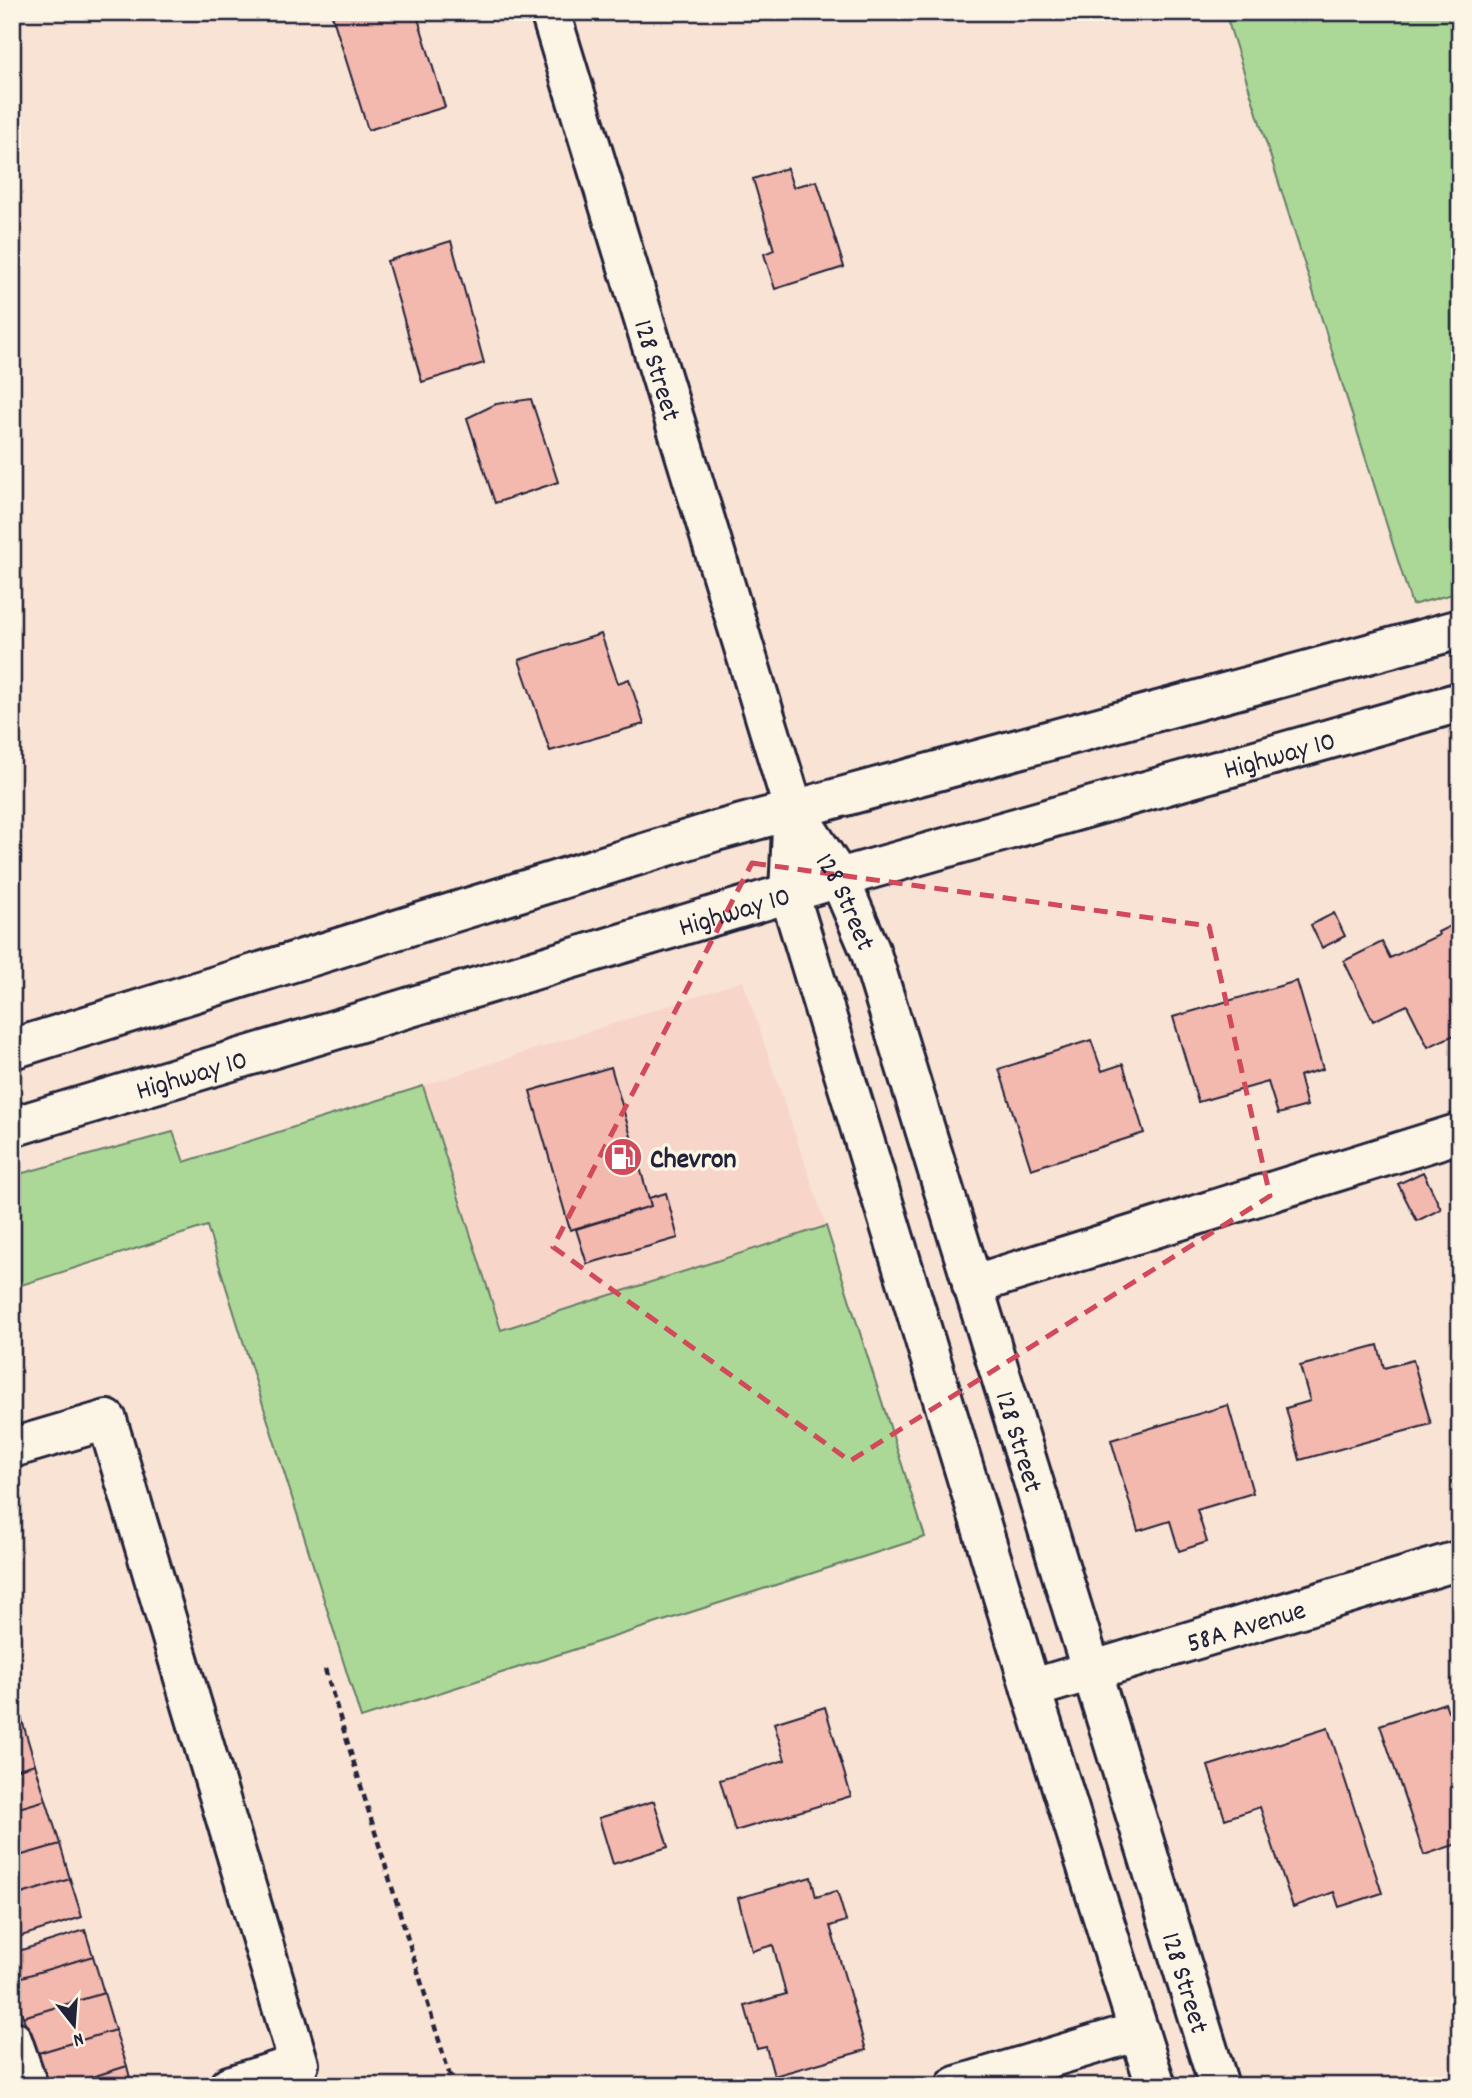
<svg xmlns="http://www.w3.org/2000/svg" width="1472" height="2098" font-family="Dekko,sans-serif">
	<style>
		.built { fill: #f7d6c9 }
		.green { fill: #abd897; stroke: #667d69; stroke-width: 2 }
		.building { fill: #f3b8ae; stroke: #22223b; stroke-width: 2 }
		.lines { fill: none; stroke-linecap: round; stroke-linejoin: round }
		.minor-casing { stroke: #22223b; stroke-width: 44 }
		.major-casing { stroke: #22223b; stroke-width: 44 }
		.highway-casing { stroke: #22223b; stroke-width: 44 }
		.path { stroke: #22223b; stroke-width: 4.5; stroke-dasharray: 7 5; stroke-linecap: butt }
		.minor { stroke: #fcf5e5; stroke-width: 38 }
		.major { stroke: #fcf5e5; stroke-width: 38 }
		.highway { stroke: #fcf5e5; stroke-width: 38 }
		.marked { fill: none; stroke: #d1495b; stroke-width: 5; stroke-dasharray: 14 9; stroke-linejoin: round }
		.labels { text-anchor: middle; stroke-width: 7; stroke-linejoin: round; paint-order: stroke }
		.street-label { font-size: 28px; fill: #22223b; stroke: #fcf5e5 }
		.poi-label { font-size: 28px; font-weight: bold; fill: #22223b; stroke: #fcf5e5; text-anchor: start }
	</style>
	<rect width="100%" height="100%" fill="#f9e3d4"/>
	<filter id="ink" filterUnits="userSpaceOnUse"><feTurbulence type="fractalNoise" baseFrequency=".0143" numOctaves="2"/><feDisplacementMap in="SourceGraphic" scale="14" xChannelSelector="R" yChannelSelector="G"/><feConvolveMatrix kernelMatrix="1 2 1 2 8 2 1 2 1" color-interpolation-filters="sRGB"/></filter>
	<g filter="url(#ink)">
		<path class="built" d="M743 981 826 1226 501 1330 423 1086Z"/>
		<path class="green" d="M1225 12H1460V592L1412 605Z
			M423 1086 501 1330 826 1226 925 1537 361 1718 207 1226 12 1288V1176L173 1132 184 1162Z"/>
		<path class="building" d="M340 12H416L445 107 368 130 332 15Z
			M787 168 793 187 817 181 844 267 775 289 764 254 774 250 753 179Z
			M451 241 484 363 422 382 387 261Z
			M531 399 558 482 495 503 467 418 496 404Z
			M601 634 618 683 629 679 644 724 550 751 519 660Z
			M1334 913 1345 936 1322 948 1311 925Z
			M1460 921V1048L1454 1035 1428 1047 1407 1005 1373 1021 1344 961 1382 942 1390 958 1439 935 1438 932Z
			M1297 981 1323 1069 1299 1076 1307 1106 1278 1114 1268 1082 1198 1102 1173 1017Z
			M1091 1040 1102 1071 1123 1064 1144 1133 1031 1169 999 1069Z
			M611 1067 651 1206 570 1230 530 1091Z
			M1423 1172 1441 1209 1417 1221 1398 1184Z
			M666 1193 678 1238 587 1264 576 1229 651 1206 649 1198Z
			M1378 1345 1384 1368 1413 1360 1431 1424 1300 1460 1286 1408 1310 1401 1300 1366Z
			M1228 1405 1253 1493 1197 1510 1207 1542 1179 1551 1170 1521 1138 1531 1111 1440Z
			M1445 1703 1448 1711 1460 1706V1843L1424 1855 1380 1725Z
			M825 1707 851 1796 735 1831 720 1780 785 1760 774 1723Z
			M19 1710 35 1764 12 1771V1712Z
			M1328 1728 1382 1893 1339 1907 1334 1892 1293 1907 1260 1807 1225 1819 1208 1766Z
			M35 1764 46 1800 12 1810V1771Z
			M46 1800 60 1844 12 1858V1810Z
			M654 1801 668 1847 613 1864 599 1818Z
			M60 1844 70 1879 12 1897V1858Z
			M811 1877 816 1897 837 1891 846 1921 830 1926 866 2050 774 2076 766 2047 757 2049 745 2006 786 1994 773 1945 752 1951 738 1898Z
			M70 1879 82 1917 12 1939V1897Z
			M85 1930 93 1956 12 1980V1953Z
			M93 1956 104 1993 23 2017 12 1980Z
			M104 1993 115 2030 35 2054 23 2017Z
			M115 2030 127 2066 63 2086H44L35 2054Z
			M127 2066 132 2086H63Z"/>
		<g class="lines">
			<g class="minor-casing">
				<g id="minor">
					<path id="s1" d="M550 12 793 808"/>
					<path d="M972 1285 1460 1133"/>
					<path d="M12 1448 107 1420 299 2064 229 2086"/>
					<path id="s2" d="M1031 1689 1460 1560"/>
					<path d="M12 2040 28 2086"/>
					<path d="M956 2086 1139 2031"/>
				</g>
			</g>
			<g class="major-casing">
				<g id="major">
					<path id="s3" d="M793 808 839 878 870 950 1219 2086"/>
					<path d="M793 808 789 893 1031 1689 1156 2086"/>
				</g>
			</g>
			<g class="highway-casing">
				<g id="highway">
					<path d="M12 1049 716 831 1460 629"/>
					<path id="s4" d="M12 1127 839 878 1460 702"/>
				</g>
			</g>
			<path class="path" d="M325 1669 453 2086"/>
			<use href="#minor" class="minor"/>
			<use href="#major" class="major"/>
			<use href="#highway" class="highway"/>
		</g>
	</g>
	<path class="marked" d="M752 863 1209 926 1270 1196 850 1461 553 1247Z"/>
	<defs>
		<g id="fuel-disc" transform="scale(2.0125)"><circle r="9.5" fill="#d1495b" stroke="#fcf5e5"/><path d="M-5.5-6h7V0h2V4h1.3V-2.5L3-4.5l.8-.8L6-3V5H2.5V1h-1V6h-7ZM-4.2-4.7v3.2H.2V-4.7Z" fill="#fff"/></g>
	</defs>
	<g fill-rule="evenodd">
		<use href="#fuel-disc" x="623" y="1157"/>
	</g>
	<g class="labels">
		<g class="street-label">
			<text dy="10" stroke="none"><textPath href="#s1" startOffset="374">128 Street</textPath></text>
			<text dy="10" stroke="none"><textPath href="#s4" startOffset="1321">Highway 10</textPath></text>
			<text dy="10" stroke="none"><textPath href="#s3" startOffset="108">128 Street</textPath></text>
			<text dy="10" stroke="none"><textPath href="#s4" startOffset="754">Highway 10</textPath></text>
			<text dy="10" stroke="none"><textPath href="#s4" startOffset="187">Highway 10</textPath></text>
			<text dy="10" stroke="none"><textPath href="#s3" startOffset="676">128 Street</textPath></text>
			<text dy="10" stroke="none"><textPath href="#s2" startOffset="224">58A Avenue</textPath></text>
			<text dy="10" stroke="none"><textPath href="#s3" startOffset="1242">128 Street</textPath></text>
		</g>
		<g class="poi-label">
			<text x="650" y="1167">Chevron</text>
		</g>
	</g>
	<rect width="1472" height="2098" fill="none" stroke="#fcf5e5" stroke-width="42"/>
	<rect x="21" y="21" width="1430" height="2056" fill="none" stroke="#22223b" stroke-width="2.5" filter="url(#ink)"/>
	<g transform="translate(74 2025) rotate(163)" stroke="#fcf5e5" stroke-width="5" paint-order="stroke">
	<path d="M0-5L12 26L0 18L-12 26Z" fill="#22223b"/>
	<text y="-10" font-size="19" font-weight="bold" text-anchor="middle" fill="#22223b">N</text>
	</g>
</svg>
